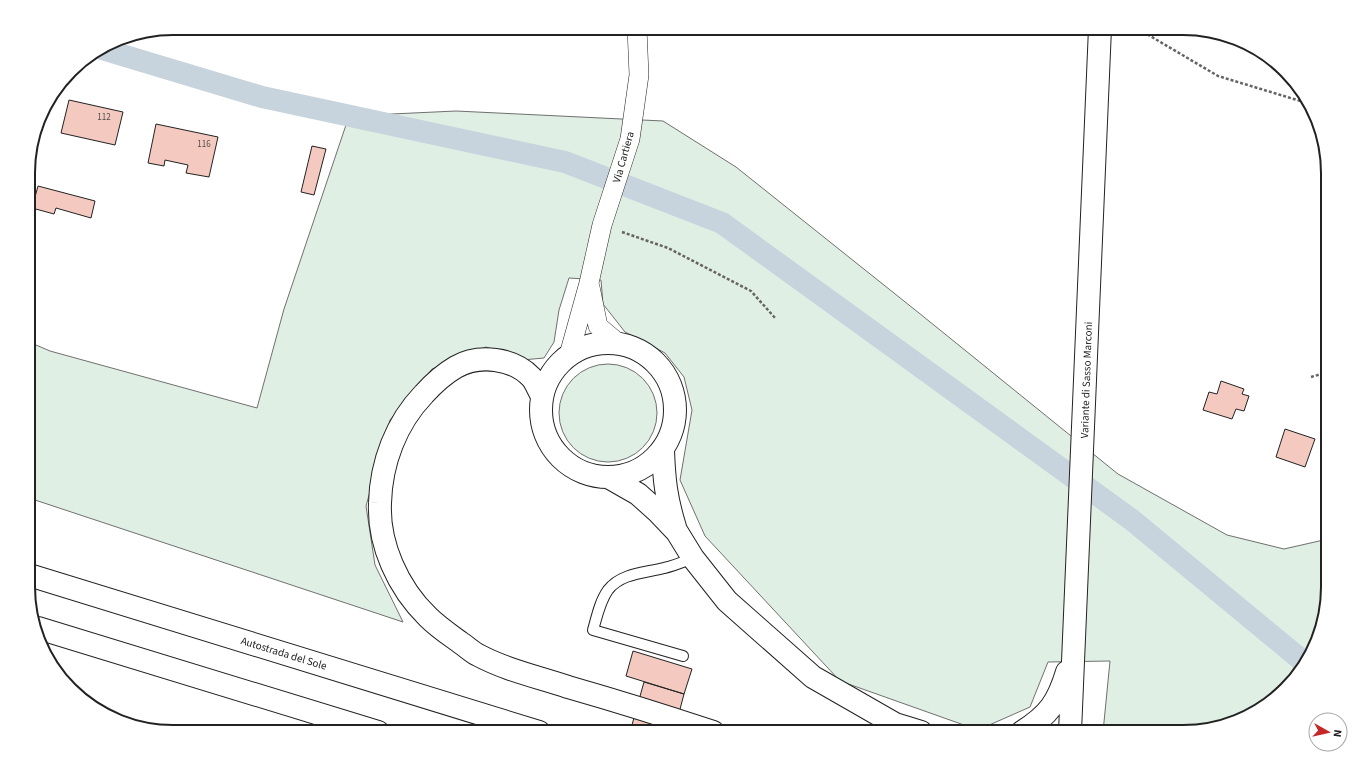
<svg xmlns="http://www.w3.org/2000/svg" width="1356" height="760" font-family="'Source Sans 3',sans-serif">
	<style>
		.green { fill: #e0efe3; stroke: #6f6f6f }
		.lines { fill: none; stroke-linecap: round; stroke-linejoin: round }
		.canal { stroke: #c7d3dd; stroke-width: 22 }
		.building { fill: #f3c9c0; stroke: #222 }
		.lane-casing { stroke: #222; stroke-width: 12 }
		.street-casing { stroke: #222; stroke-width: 20 }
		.highway-casing { stroke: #222; stroke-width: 24 }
		.path { stroke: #646464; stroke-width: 2.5; stroke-dasharray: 3 2; stroke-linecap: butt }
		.lane { stroke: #fff; stroke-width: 10 }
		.street { stroke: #fff; stroke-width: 19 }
		.highway { stroke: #fff; stroke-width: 22 }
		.labels { text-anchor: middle; stroke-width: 3; stroke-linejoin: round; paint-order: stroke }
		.number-label { font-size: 9px; fill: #564c4a }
		.street-label { font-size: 11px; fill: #222; stroke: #fff }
		.rim { fill: none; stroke: #222; stroke-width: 2 }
	</style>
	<rect width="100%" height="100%" fill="#fff"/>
	<path class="green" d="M456 111 663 121 736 167 919 313 1118 474 1227 535 1284 549 1328 539V596L1309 659 1263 708 1192 732H1103L1110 661 1048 662 1030 707 978 730 840 681 705 536 680 480 692 410 684 377 665 353 625 332 603 304 601 280 569 278 559 310 554 342 544 358 522 360 486 347 432 369 390 420 366 506 375 565 403 622 29 498V342L50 351 257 408 284 309 349 116Z
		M559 413a49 49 0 1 1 98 0a49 49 0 1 1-98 0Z"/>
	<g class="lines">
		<path class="canal" d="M102 49 262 97 565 162 722 223 1132 520 1305 663"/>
	</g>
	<path class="building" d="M365 28H378L376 32Z
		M69 100 123 112 115 145 61 133Z
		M156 124 218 137 209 177 186 173 188 165 165 160 164 166 148 163Z
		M312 146 326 149 314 195 301 192Z
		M38 186 95 201 91 218 56 208 54 214 32 208Z
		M1221 381 1244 389 1242 394 1249 396 1244 411 1236 409 1232 419 1203 410 1209 392 1217 394Z
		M1285 429 1315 439 1305 467 1276 457Z
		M633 651 692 669 684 694 626 676Z
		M644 682 684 694 674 732H630Z"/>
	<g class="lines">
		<g class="lane-casing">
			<path id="lane" d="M683 656 593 630C597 616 600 601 608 590 621 573 645 573 664 568 674 566 683 562 693 558"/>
		</g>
		<g class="street-casing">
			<path id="street" d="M590 287 598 326 618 343
				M569 355 589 283 602 225 630 139 639 75 637 28"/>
		</g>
		<g class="highway-casing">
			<path id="highway" d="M541 410a67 67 0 1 1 134 0a67 67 0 1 1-134 0Z
				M542 396C538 390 536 382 531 377 513 358 479 354 456 367 444 374 433 384 424 394 396 423 381 463 380 503 378 544 398 588 428 617 438 627 450 635 461 643 467 647 472 652 478 655 506 670 538 677 568 687 617 701 665 716 713 732
				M663 450C664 479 666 498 675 527
				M610 478 638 494 657 511 677 532 693 558 727 601 813 677 895 724 921 732
				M29 575 539 732
				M38 628 378 732
				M1022 732C1049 715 1058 702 1067 672
				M1070 732 1100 28"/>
		</g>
		<path class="path" d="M1134 28 1140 30 1218 76 1307 103
			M622 232 668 248 751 291 776 319
			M1311 377 1328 372"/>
		<use href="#lane" class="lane"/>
		<use href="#street" class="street"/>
		<use href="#highway" class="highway"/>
	</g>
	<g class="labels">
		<g class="number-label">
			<text x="104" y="120">112</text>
			<text x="204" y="147">116</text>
		</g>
		<g class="street-label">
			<text transform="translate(623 157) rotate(-74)" y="4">Via Cartiera</text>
			<text transform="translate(1086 380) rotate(-88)" y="4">Variante di Sasso Marconi</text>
			<text transform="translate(284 653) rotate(17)" y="4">Autostrada del Sole</text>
		</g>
	</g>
	<path d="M0 0H1356V760H0ZM173 35H1183A138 138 0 0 1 1321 173V587A138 138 0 0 1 1183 725H173A138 138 0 0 1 35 587V173A138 138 0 0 1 173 35Z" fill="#fff" fill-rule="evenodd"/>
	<path class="rim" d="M173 35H1183A138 138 0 0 1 1321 173V587A138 138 0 0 1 1183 725H173A138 138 0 0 1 35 587V173A138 138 0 0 1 173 35Z"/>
	<g transform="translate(1328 732) rotate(98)"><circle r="19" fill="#ffffff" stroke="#a7a7a7"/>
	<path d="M0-3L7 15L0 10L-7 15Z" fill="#c62828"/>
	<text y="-6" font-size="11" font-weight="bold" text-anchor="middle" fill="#222222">N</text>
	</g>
</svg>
